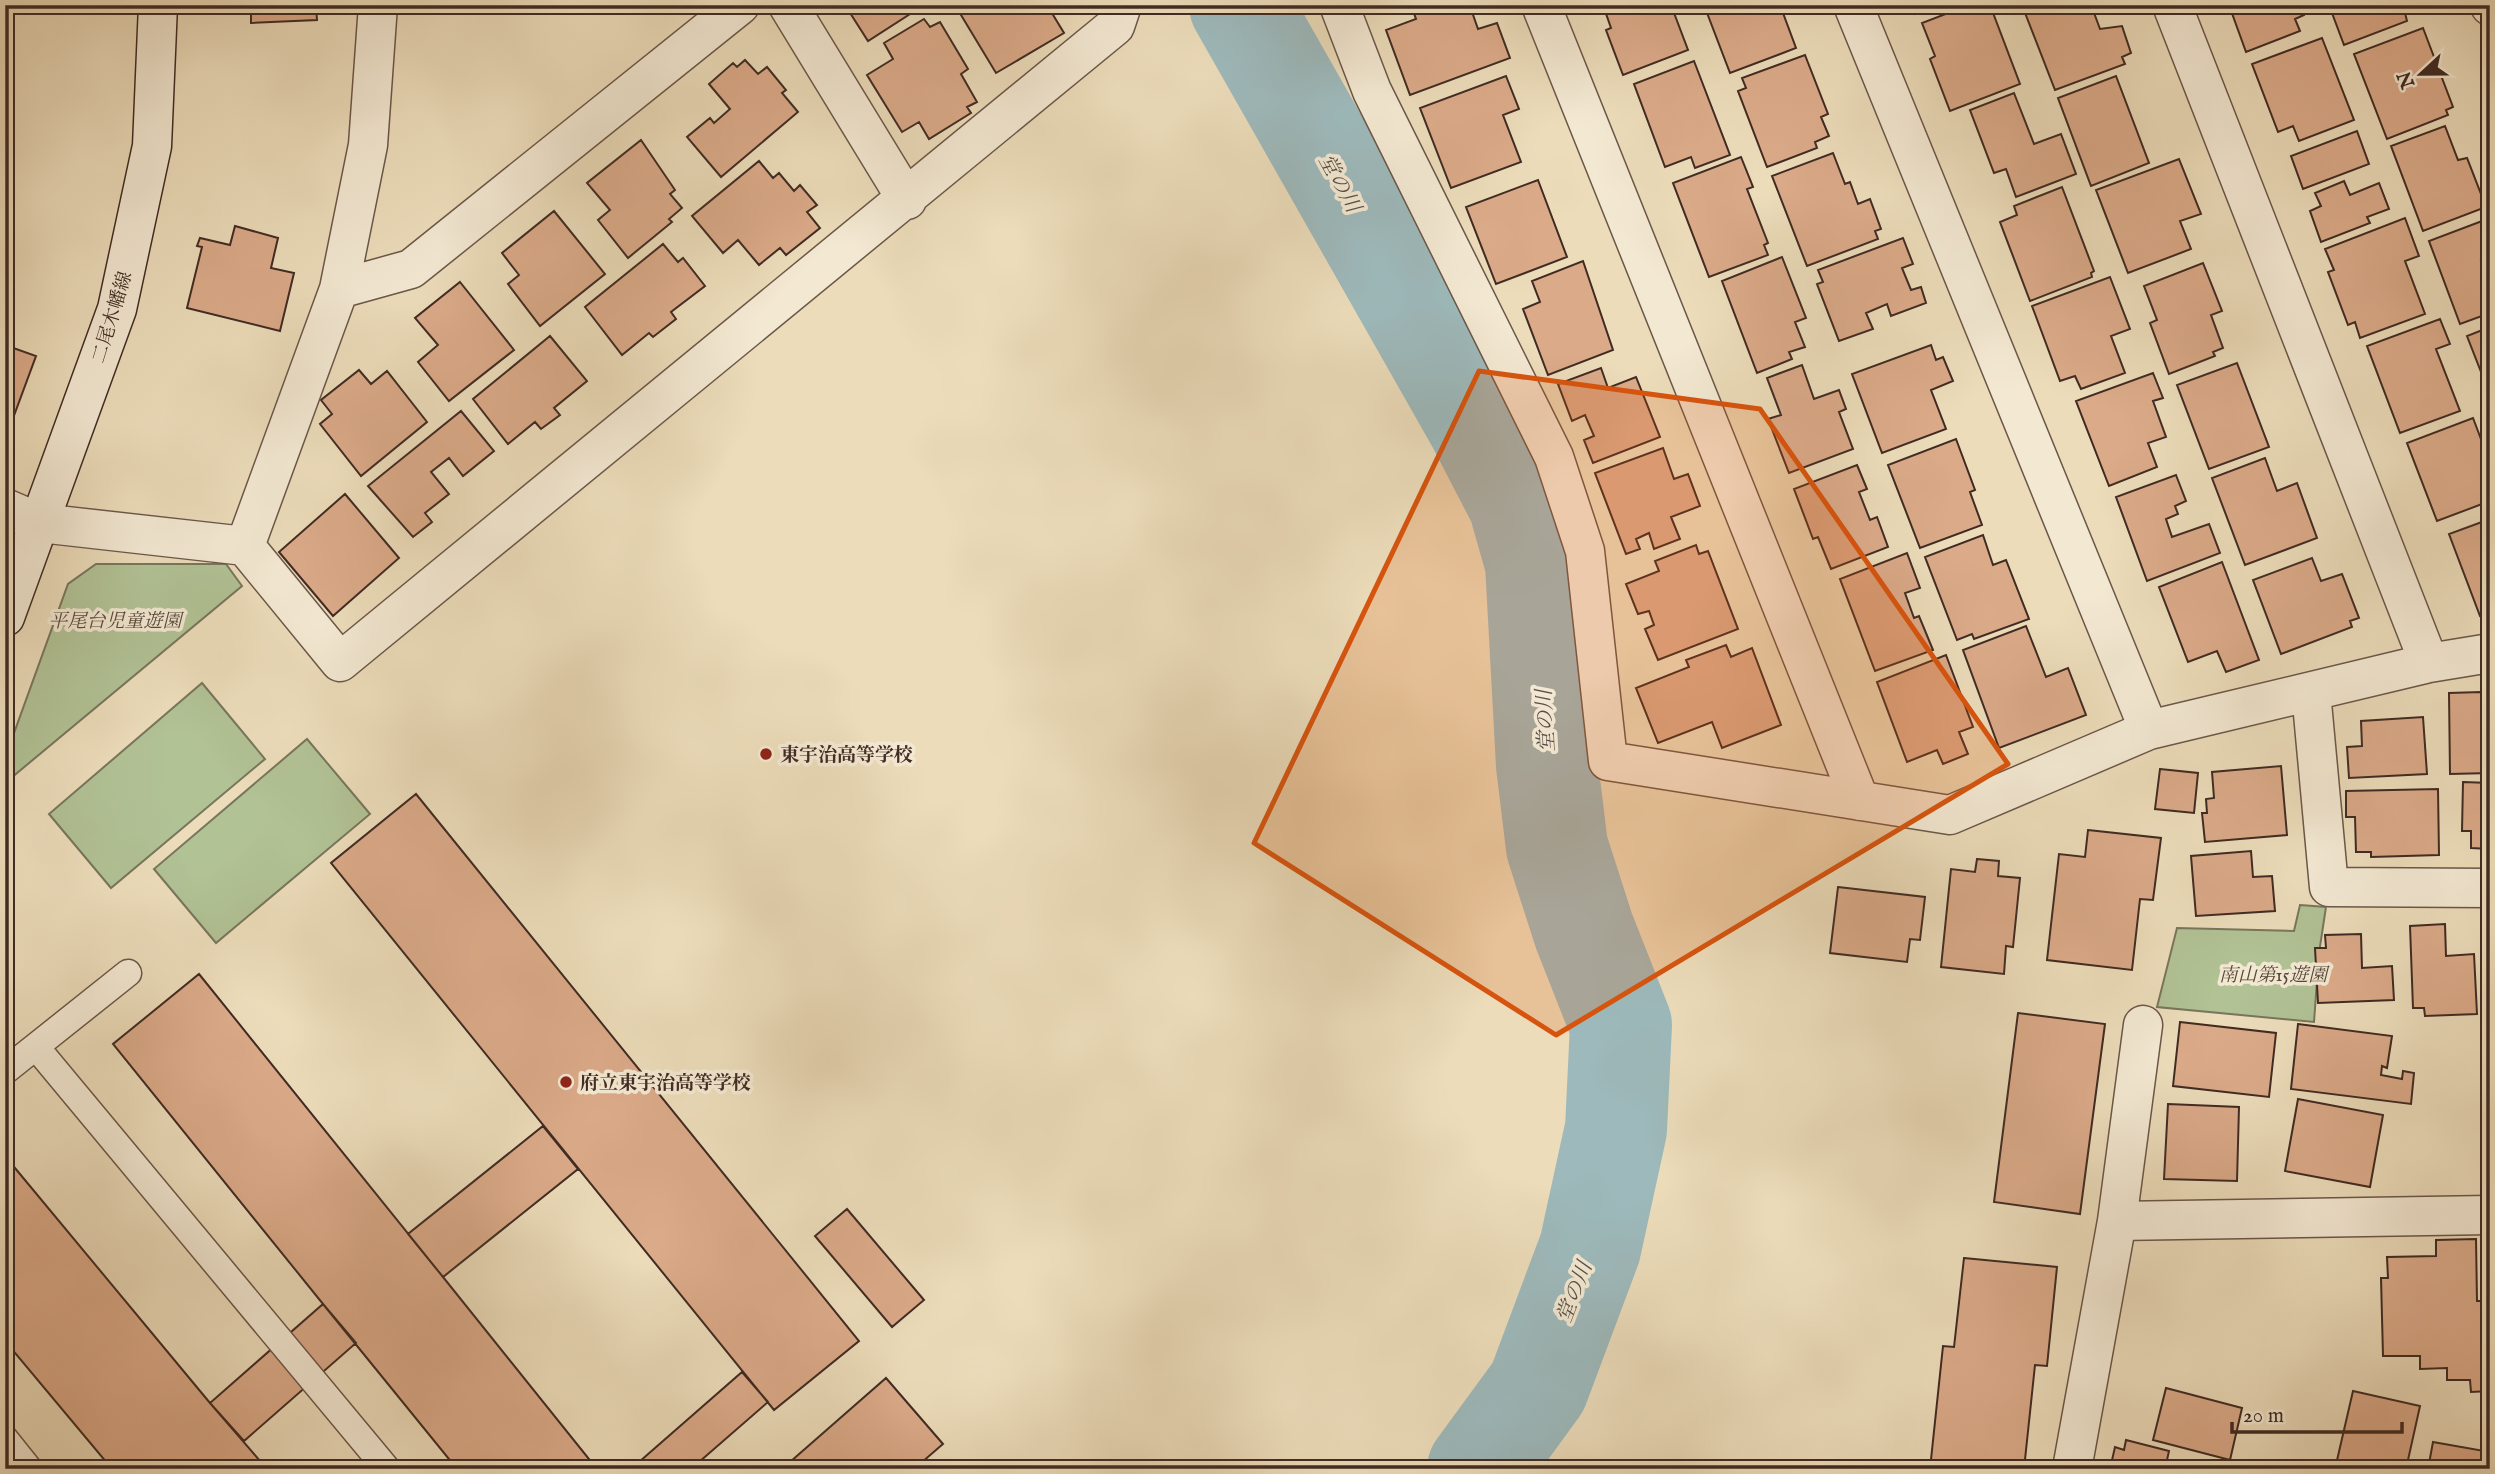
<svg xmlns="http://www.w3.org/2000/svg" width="2495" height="1474" font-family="'IM FELL English','Noto Serif JP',serif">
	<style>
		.green { fill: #b1c295; stroke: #78765c; stroke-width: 2 }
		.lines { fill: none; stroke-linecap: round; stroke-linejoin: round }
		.river { stroke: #9db9bb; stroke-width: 102 }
		.building { fill: #dbaa89; stroke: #402b23; stroke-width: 2 }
		.lane-casing { stroke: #6b5749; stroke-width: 29 }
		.street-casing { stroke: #6b5749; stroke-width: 41 }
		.secondary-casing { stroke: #402b23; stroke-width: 41 }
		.lane { stroke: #f3e8d2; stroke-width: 26 }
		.street { stroke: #f3e8d2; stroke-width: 38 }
		.secondary { stroke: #f3e8d2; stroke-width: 38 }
		.marked { fill: #d7540e; fill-opacity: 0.2; stroke: #d7540e; stroke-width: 5; stroke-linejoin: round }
		.poi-dot { fill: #8f2418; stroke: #f3e8d2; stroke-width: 2.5 }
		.labels { text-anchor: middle; stroke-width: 7; stroke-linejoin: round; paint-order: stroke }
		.street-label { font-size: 19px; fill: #402b23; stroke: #f3e8d2 }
		.park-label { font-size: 19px; font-style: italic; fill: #57493a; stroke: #f3e8d2 }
		.poi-label { font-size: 19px; font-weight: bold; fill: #402b23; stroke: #f3e8d2; text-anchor: start }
		.water-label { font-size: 21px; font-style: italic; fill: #574e49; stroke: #f3e8d2 }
	</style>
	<rect width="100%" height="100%" fill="#ecdcba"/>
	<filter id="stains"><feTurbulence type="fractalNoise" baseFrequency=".00286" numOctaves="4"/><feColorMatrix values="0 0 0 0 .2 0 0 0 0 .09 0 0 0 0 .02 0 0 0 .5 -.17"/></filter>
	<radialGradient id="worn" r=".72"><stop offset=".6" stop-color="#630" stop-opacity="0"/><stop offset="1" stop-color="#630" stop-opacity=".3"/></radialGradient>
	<path class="green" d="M96 564H226L242 586 5 783V758L68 584Z
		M202 683 265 759 111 888 49 814Z
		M307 739 370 814 216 943 154 869Z
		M2300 905 2326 907 2319 953 2314 1022 2157 1007 2177 928 2294 931Z"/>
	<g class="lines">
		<path class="river" d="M1240 5 1477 422 1519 503 1536 563 1547 765 1557 847 1584 931 1621 1025 1616 1129 1590 1248 1538 1387 1478 1469"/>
	</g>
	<path class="building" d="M251 5H316L317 20 251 23Z
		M845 5H924L868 41Z
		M966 5H1047L1064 33 996 73 958 10Z
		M1411 5H1461L1463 11 1471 9 1478 29 1497 23 1510 58 1410 95 1386 30 1416 19Z
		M1603 5H1671L1688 50 1623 75 1606 30 1611 28Z
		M1704 5H1780L1796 48 1730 73Z
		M1912 5H1938L1915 14Z
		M1969 5H1990L2020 84 1950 111 1930 59 1935 56 1922 23Z
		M2022 5H2098L2099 8 2093 10 2100 29 2122 26 2131 53 2122 57 2125 64 2055 90Z
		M2229 5H2300L2304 15 2295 19 2300 31 2246 52Z
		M2329 5H2407L2409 11 2405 13 2407 21 2344 45Z
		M924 19 930 27 940 22 968 69 961 74 977 102 967 107 971 113 929 139 919 122 902 132 867 75 893 59 884 43Z
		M2423 28 2453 107 2446 110 2448 115 2387 139 2354 54Z
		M2322 38 2354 120 2299 141 2293 126 2278 132 2252 64Z
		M1805 55 1828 114 1821 117 1829 136 1815 142 1817 148 1767 167 1738 91 1746 88 1742 78Z
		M745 60 758 74 767 67 786 90 782 93 798 112 721 177 687 137 710 118 714 123 730 109 709 84 733 63 737 67Z
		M1694 61 1730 155 1695 168 1691 157 1665 167 1634 84Z
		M1506 76 1519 109 1503 115 1521 162 1451 188 1420 108Z
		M2116 76 2149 163 2091 186 2058 98Z
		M2014 93 2034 144 2061 134 2076 174 2016 197 2006 169 1994 173 1970 110Z
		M2445 126 2458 160 2467 158 2486 207 2423 231 2391 146Z
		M2357 131 2369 164 2303 189 2291 156Z
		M641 140 675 190 670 194 682 208 669 219 672 222 628 258 598 220 610 210 587 183Z
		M1833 153 1845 184 1850 182 1858 204 1870 199 1881 229 1875 231 1878 239 1807 266 1772 176Z
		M1741 157 1753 187 1747 189 1768 243 1764 245 1768 255 1709 277 1673 183Z
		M2179 159 2201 214 2180 221 2191 249 2128 273 2096 190Z
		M759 161 773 178 779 173 794 191 800 185 817 205 807 212 820 228 786 255 780 248 759 265 738 240 723 253 692 216Z
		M1538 180 1567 257 1496 284 1466 207Z
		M2344 181 2350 195 2379 183 2389 209 2367 217 2370 223 2321 242 2310 211 2321 206 2315 193Z
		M2062 187 2094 271 2091 273 2092 277 2030 301 2000 222 2017 215 2014 206Z
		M554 211 605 274 540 326 508 284 519 275 502 253Z
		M2405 218 2419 256 2405 261 2425 314 2360 338 2355 322 2348 325 2328 272 2334 270 2325 249Z
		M2490 218V258L2481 261 2490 284V313L2460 324 2429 241Z
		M235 226 278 238 271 268 294 273 280 331 187 308 202 247 197 246 200 238 230 245Z
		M1903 238 1913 264 1902 268 1911 290 1921 287 1926 303 1891 316 1887 304 1866 313 1873 329 1839 341 1817 284 1823 282 1818 270Z
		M663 244 678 262 683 258 705 286 671 312 676 319 653 337 649 333 622 355 585 307Z
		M1782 257 1806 318 1795 322 1805 347 1789 352 1792 359 1757 373 1722 281Z
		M1583 261 1613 350 1548 375 1523 309 1540 302 1532 281Z
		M2203 263 2222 311 2211 315 2223 348 2213 352 2215 356 2169 374 2150 323 2157 320 2144 286Z
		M2110 277 2130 329 2111 336 2125 373 2081 389 2075 376 2060 381 2032 306Z
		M460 282 514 350 449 401 418 362 438 345 415 318Z
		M2440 319 2450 344 2436 349 2460 411 2400 433 2367 346Z
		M2490 327V395L2467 336Z
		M550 336 587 381 554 408 560 415 541 429 535 422 508 444 473 399Z
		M5 345 36 356 5 440Z
		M1931 345 1936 360 1943 357 1953 381 1931 390 1946 429 1882 453 1852 374Z
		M2237 363 2269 447 2209 469 2177 385Z
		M1802 365 1814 399 1839 390 1846 409 1839 412 1853 449 1789 473 1768 419 1781 415 1767 378Z
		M1601 368 1608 388 1636 377 1660 437 1593 463 1584 440 1594 436 1585 415 1572 421 1558 384Z
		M359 370 371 384 387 371 427 422 361 476 320 424 332 414 321 400Z
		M2153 373 2163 398 2153 401 2166 437 2148 443 2157 467 2109 486 2076 401Z
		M461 411 494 451 463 476 449 458 431 472 449 494 425 513 432 522 413 537 368 486Z
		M2473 418 2490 463V501L2437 521 2407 443Z
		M1956 439 1975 490 1970 492 1982 525 1920 548 1888 465Z
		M1663 448 1674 479 1688 474 1700 506 1671 517 1680 539 1654 549 1649 533 1636 539 1640 549 1626 554 1595 473Z
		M2265 458 2277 491 2297 483 2317 538 2245 565 2212 478Z
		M1857 465 1867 489 1859 492 1870 520 1877 517 1888 547 1831 569 1818 537 1813 539 1794 489Z
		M2176 475 2186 501 2175 506 2178 514 2166 519 2172 537 2209 524 2220 553 2147 581 2116 497Z
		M345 494 399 558 333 616 279 552Z
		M2490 519V612L2480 616 2449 534Z
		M1983 535 1993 565 2006 560 2029 619 1974 639 1972 634 1957 640 1925 557Z
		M1696 545 1699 554 1708 551 1738 629 1658 660 1645 629 1654 625 1649 611 1638 614 1626 584 1659 571 1655 561Z
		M1907 553 1920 588 1905 593 1914 618 1919 616 1933 650 1875 671 1840 579Z
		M2312 558 2321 581 2342 574 2359 618 2350 621 2352 627 2281 654 2253 580Z
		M2222 562 2259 660 2226 672 2217 651 2188 662 2159 587Z
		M2026 626 2046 677 2068 668 2086 715 1999 748 1963 650Z
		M1726 645 1731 657 1752 648 1781 725 1722 748 1712 722 1658 743 1636 688 1689 667 1686 660Z
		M1946 655 1973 727 1959 732 1968 754 1943 764 1937 750 1907 762 1877 682Z
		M2481 692 2482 708H2490V773L2450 774 2449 693Z
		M2423 717 2427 774 2349 778 2347 747 2362 746 2361 721Z
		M2281 766 2287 835 2205 842 2202 813H2207L2206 799 2214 798 2212 772Z
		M2160 769 2198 773 2194 813 2155 809Z
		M2463 782 2490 783V849L2471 848V831H2462Z
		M2438 789 2439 855 2371 857V852H2356L2355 817H2346V791Z
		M416 794 859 1341 774 1410 331 863Z
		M2088 830 2161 838 2153 900 2140 899 2132 970 2047 960 2059 854 2085 857Z
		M2251 851 2253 877 2272 876 2275 911 2196 916 2191 856Z
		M1977 859 1999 861 1998 876 2020 878 2013 947 2006 946 2004 974 1941 967 1951 869 1975 872Z
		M1838 887 1925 897 1920 940 1910 939 1907 962 1830 953Z
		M2445 924 2446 956 2474 954 2477 1014 2425 1016 2424 1008H2413L2410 926Z
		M2361 934 2362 968 2392 966 2394 1000 2318 1003 2315 948H2326L2325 935Z
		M199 974 443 1277 597 1469H457L323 1304 113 1044Z
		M2018 1013 2105 1024 2080 1214 1994 1202Z
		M2180 1022 2276 1033 2269 1097 2173 1086Z
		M2298 1024 2392 1036 2387 1068 2382 1066 2381 1075 2402 1079 2403 1071 2414 1073 2411 1104 2291 1089Z
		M2298 1099 2383 1115 2370 1187 2285 1171Z
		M2168 1104 2239 1107 2237 1181 2164 1179Z
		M543 1126 578 1169 443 1277 408 1234Z
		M5 1156 210 1403 267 1469H112L5 1341Z
		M847 1209 924 1300 892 1327 815 1236Z
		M2476 1239 2477 1301H2490V1391L2471 1392 2470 1380H2447V1368L2420 1369V1356H2383L2381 1278H2388L2387 1257 2436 1256V1240Z
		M1964 1258 2057 1267 2047 1366 2035 1365 2024 1469H1930L1943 1346 1954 1347Z
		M323 1304 356 1343 244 1441 210 1403Z
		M742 1372 768 1402 691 1469H631Z
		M886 1378 943 1444 914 1469H782Z
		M2166 1388 2242 1408 2230 1460 2153 1440Z
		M2353 1391 2420 1406 2406 1469H2335Z
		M2126 1440 2169 1451 2165 1469H2110L2115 1447 2124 1450Z
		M2433 1442 2490 1452V1469H2428Z
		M2177 1462 2207 1469H2176Z"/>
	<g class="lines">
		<g class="lane-casing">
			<path id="lane" d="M36 1047 387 1469
				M5 1071 128 973
				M5 1439 29 1469"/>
		</g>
		<g class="street-casing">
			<path id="street" d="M788 5 907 200
				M1339 5 1372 91 1554 457 1585 551 1608 761 1950 815 2149 730 2429 663 2490 653
				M1541 5 1860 801
				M1853 5 2149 730
				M2172 5 2429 663
				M2490 5V6
				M339 289 411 269 740 5
				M5 508 40 523 245 546 340 662 1115 26 1122 5
				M245 546 339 289 368 145 378 5
				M2311 692 2329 887 2490 888
				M2117 1221 2490 1215
				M2072 1469 2117 1221 2143 1025"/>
		</g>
		<g class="secondary-casing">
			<path id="secondary" d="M5 617 117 309 152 146 158 5"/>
		</g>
		<use href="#lane" class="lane"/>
		<use href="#street" class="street"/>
		<use href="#secondary" class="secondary"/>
	</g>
	<path class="marked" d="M1479 371 1760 409 2008 764 1556 1035 1254 843Z"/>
	<g class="poi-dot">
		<circle cx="766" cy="754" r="7"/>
		<circle cx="566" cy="1082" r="7"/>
	</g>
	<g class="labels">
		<g class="street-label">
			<text transform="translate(111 317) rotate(-73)" y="7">二尾木幡線</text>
		</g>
		<g class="park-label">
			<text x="115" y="627">平尾台児童遊園</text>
			<text x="2273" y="981">南山第15遊園</text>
		</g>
		<g class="poi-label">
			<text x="780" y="761">東宇治高等学校</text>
			<text x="580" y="1089">府立東宇治高等学校</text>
		</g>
		<g class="water-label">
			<text transform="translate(1340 183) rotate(61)" y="7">堂の川</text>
			<text transform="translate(1545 721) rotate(-93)" y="7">堂の川</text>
			<text transform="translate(1574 1292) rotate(-69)" y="7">堂の川</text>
		</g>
	</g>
	<rect width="2495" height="1474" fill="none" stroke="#ecdcba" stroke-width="28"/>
	<rect x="7" y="7" width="2481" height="1460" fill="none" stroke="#402b23" stroke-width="3.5"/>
	<rect x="14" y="14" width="2467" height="1446" fill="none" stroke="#402b23" stroke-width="2"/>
	<g transform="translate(2421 74) rotate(248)" stroke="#f3e8d2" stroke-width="5" paint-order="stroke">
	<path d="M0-5L12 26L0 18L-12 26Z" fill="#402b23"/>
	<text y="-10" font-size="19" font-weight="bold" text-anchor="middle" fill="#402b23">N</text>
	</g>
	<path d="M2232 1422v10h170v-10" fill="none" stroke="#402b23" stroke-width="3.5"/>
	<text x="2243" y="1422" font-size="21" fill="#402b23" stroke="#f3e8d2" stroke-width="5" paint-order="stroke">20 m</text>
	<rect width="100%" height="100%" filter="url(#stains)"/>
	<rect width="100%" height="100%" fill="url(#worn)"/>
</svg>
